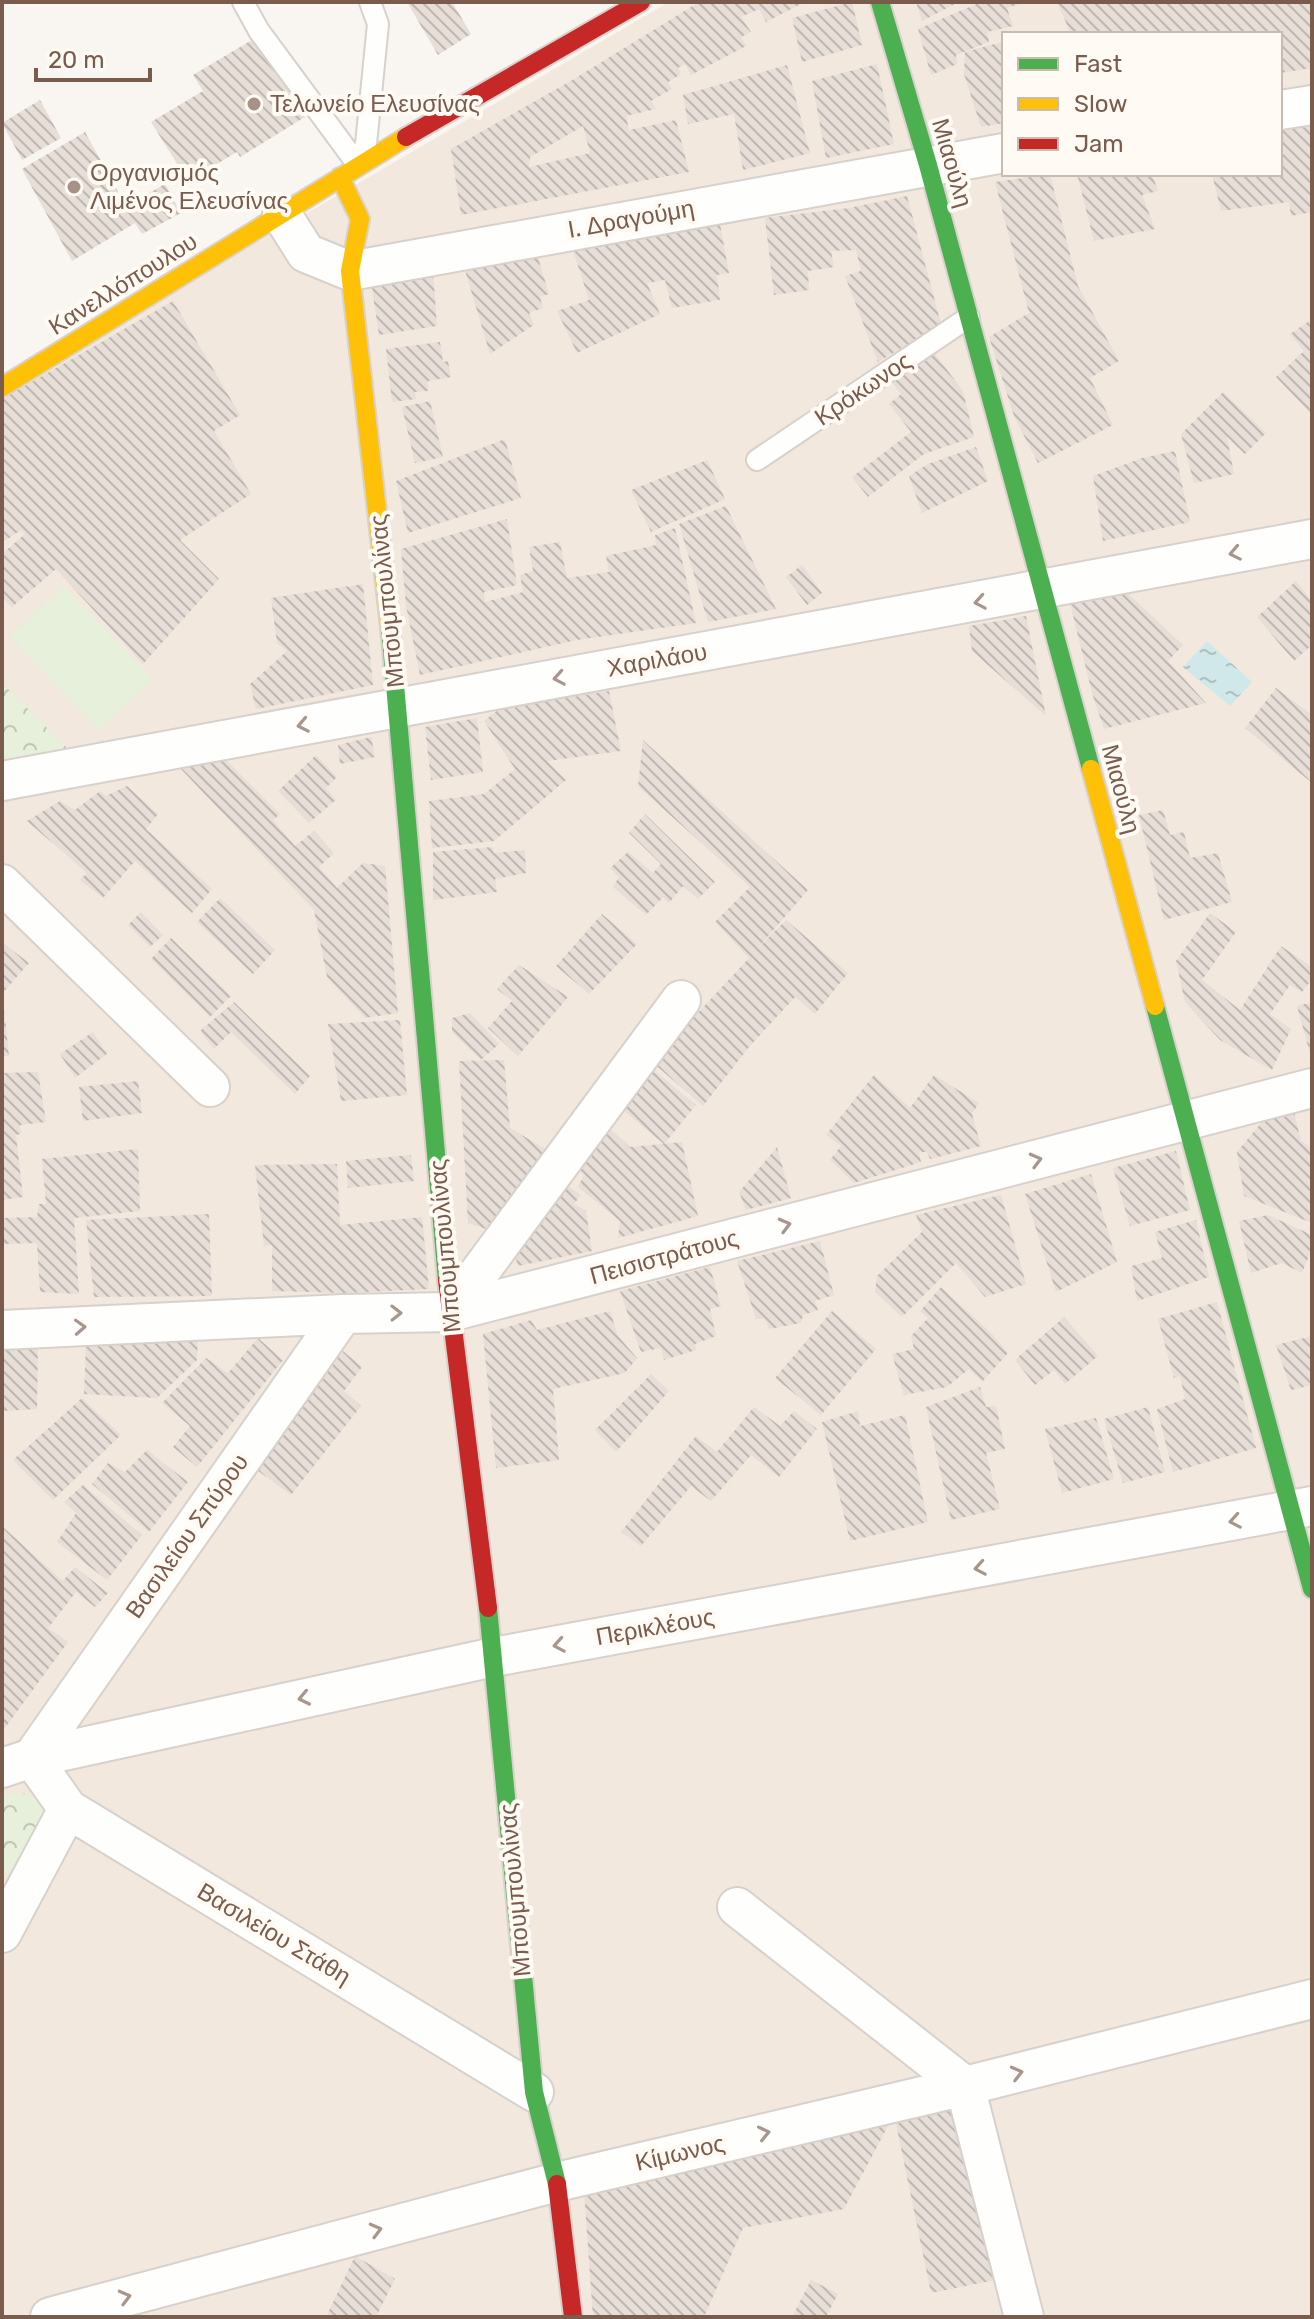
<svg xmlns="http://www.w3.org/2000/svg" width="1314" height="2319" font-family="Rubik,sans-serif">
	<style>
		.residential { fill: #f2e8de; fill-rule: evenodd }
		.green { fill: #e7f0db }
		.forest { fill: url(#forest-crowns) }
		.water { fill: url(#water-ripples) }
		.building { fill: url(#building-back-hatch); fill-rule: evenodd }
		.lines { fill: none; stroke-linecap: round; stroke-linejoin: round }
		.lane-casing { stroke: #d7d1cb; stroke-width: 24 }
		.street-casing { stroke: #d7d1cb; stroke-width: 42 }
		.fast-casing { stroke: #d9d2cb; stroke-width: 22 }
		.slow-casing { stroke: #d9d2cb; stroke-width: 22 }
		.jam-casing { stroke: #d9d2cb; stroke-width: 22 }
		.lane { stroke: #fefefd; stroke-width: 20 }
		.street { stroke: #fefefd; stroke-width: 38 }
		.fast { stroke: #4caf50; stroke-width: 18 }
		.slow { stroke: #ffc107; stroke-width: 18 }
		.jam { stroke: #c62828; stroke-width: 18 }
		.oneway { stroke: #a8958b }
		.poi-dot { fill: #a69286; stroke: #fffaf3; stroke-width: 3 }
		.labels { text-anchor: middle; stroke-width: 8; stroke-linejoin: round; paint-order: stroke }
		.poi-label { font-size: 24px; fill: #7a5c4d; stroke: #fffaf3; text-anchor: start }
		.street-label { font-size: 24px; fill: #7a5c4d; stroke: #fffaf3 }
	</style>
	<defs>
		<pattern id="forest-crowns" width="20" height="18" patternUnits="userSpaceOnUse" patternTransform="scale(2)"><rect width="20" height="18" fill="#e7f0db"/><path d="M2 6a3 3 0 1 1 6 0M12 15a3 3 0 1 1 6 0" fill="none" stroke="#c0c6b4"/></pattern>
		<pattern id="water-ripples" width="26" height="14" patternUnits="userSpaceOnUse" patternTransform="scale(2)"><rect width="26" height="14" fill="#d0e8ea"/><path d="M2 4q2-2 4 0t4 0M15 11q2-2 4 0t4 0" fill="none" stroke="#aebfc0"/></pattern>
		<pattern id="building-back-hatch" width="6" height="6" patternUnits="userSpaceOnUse" patternTransform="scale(2)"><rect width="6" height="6" fill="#e6ded7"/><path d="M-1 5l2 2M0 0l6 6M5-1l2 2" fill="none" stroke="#bfb7b1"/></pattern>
	</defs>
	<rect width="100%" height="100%" fill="#f9f5f0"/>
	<path class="residential" d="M669 2H1312V2317H2V391ZM1004 34H1280V174H1004Z"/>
	<path class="green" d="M64 586 153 680 99 730 10 637Z"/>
	<path class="forest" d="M2 683 67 748 66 753 2 763Z
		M27 1793 49 1813 16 1879 2 1870V1796Z"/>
	<path class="water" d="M1207 641 1252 682 1230 706 1183 667Z"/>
	<path class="building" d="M407 2H452L471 34 438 55Z
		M699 2H805L766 22 759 9 741 17 751 32 741 37 746 46 691 75 685 64 678 68 681 74 668 82 672 89 651 101 656 109 626 116 629 130 676 120 689 172 461 215 451 149 574 79ZM583 126 590 153 529 167 530 157Z
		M852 2 862 45 802 62 792 18Z
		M916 2H959L922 21Z
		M981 2 1023 3 1007 8 1013 26 987 32 989 42 956 55 957 64 931 75 918 29Z
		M1057 2H1312V68L1280 73V34H1071Z
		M257 37 305 117 240 157 237 152 188 181 151 122 203 91 193 75Z
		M1002 42 1004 48V123L981 127 964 74 965 52Z
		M877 64 894 144 826 158 812 81Z
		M787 65 810 153 743 170 734 114 688 124 683 95Z
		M40 100 61 138 22 160 2 123Z
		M1312 119V212L1291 216 1289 202 1221 211 1212 174H1280V127Z
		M85 132 126 206 165 184 181 213 142 234 135 223 72 261 22 169Z
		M1050 174 1078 286 1119 361 1090 378 1113 425 1038 463 1014 416 989 337 1029 313 995 182Z
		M1077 174H1152L1158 191 1142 195 1155 229 1094 241Z
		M907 196 941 324 878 362 845 276 861 271 856 250 831 251 834 267 808 271 809 290 774 295 765 218 849 208Z
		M719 219 729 273 717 275 720 300 672 308 665 280 647 283 660 314 577 353 557 311 589 300 571 244Z
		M537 254 549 294 540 297 543 308 529 313 534 325 490 354 464 267Z
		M433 272 437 326 379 335 371 282Z
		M173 301 240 415 214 431 251 494 180 540 219 579 143 664 56 569 12 607 2 597V554L25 534 21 530 2 543V399Z
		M1312 319V415L1276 377 1304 351 1290 334Z
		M440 342 443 362 448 361 451 377 428 381V391L415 392 416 399 392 402 386 349Z
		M932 350 963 391 974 437 924 454 868 497 852 477 911 432 889 404 901 394 891 381Z
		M1223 392 1266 433 1245 454 1227 437 1234 474 1194 483 1181 434Z
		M430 401 443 457 415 463 402 407Z
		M505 439 521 498 408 533 396 481Z
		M976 447 988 481 922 513 909 476 928 464Z
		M1175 451 1190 522 1103 541 1093 476 1142 458Z
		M707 460 725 499 651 532 631 490Z
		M726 506 776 609 708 622 679 524Z
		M507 519 517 585 484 592 485 602 523 592 520 575 533 571 529 547 560 542 567 578 609 572 606 556 656 545 655 535 675 528 696 623 577 640 420 675 406 606 401 549Z
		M802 565 822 593 807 605 786 577Z
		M1296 581 1312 601V645L1294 661 1257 617Z
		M363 584 373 685 256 709 250 684 287 651 277 643 271 598Z
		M1120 586 1183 645 1168 661 1206 703 1104 729 1092 693 1069 599Z
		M1026 616 1046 716 972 651 969 626Z
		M1276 688 1312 715V783L1245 728Z
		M609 691 621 751 547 761 566 780 494 841 432 848 429 801 484 794 515 769 484 721 499 709Z
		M477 718 483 772 431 780 425 727Z
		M371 737 375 757 340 764 338 745Z
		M643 740 808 890 757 949 786 920 848 973 815 1014 795 997 749 1047 703 1106 652 1062 749 958 715 922 750 887 638 786Z
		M316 755 337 777 326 788 336 800 309 823 278 791Z
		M223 757 280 814 273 820 295 846 314 831 334 853 319 867 337 888 363 863 385 866 398 1013 365 1018 327 977 314 910 181 769Z
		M127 786 158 814 146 829 212 889 192 913 135 861 103 898 80 880 87 873 27 821 60 801 75 810 100 791 106 796Z
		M1163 810 1170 835 1184 832 1190 858 1218 853 1232 902 1164 920 1139 815Z
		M645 814 715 882 698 899 683 886 669 903 663 897 646 915 613 887 619 877 610 868 628 852 653 873 661 864 629 833Z
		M493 847 494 853 525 850 526 873 495 879 497 892 433 900V852Z
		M220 898 275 950 253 974 197 922Z
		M141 912 163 935 150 947 128 925Z
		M1210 913 1236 932 1202 980 1240 1010 1281 946 1312 967V979L1302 992 1290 985 1270 1014 1291 1029 1272 1070 1220 1040 1185 1002 1176 961Z
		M602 914 637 944 589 994 556 966Z
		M171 938 231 996 210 1017 151 959Z
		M2 942 29 963 2 994Z
		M519 965 568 997 518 1056 488 1028 512 1001 497 989Z
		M234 1002 310 1076 295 1094 231 1032 214 1049 200 1031Z
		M1312 1002V1057H1311L1297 1006Z
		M2 1009H4L9 1056H2Z
		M470 1013 499 1044 481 1060 452 1032V1018Z
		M400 1020 407 1095 341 1101 328 1024Z
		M93 1032 107 1054 75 1078 60 1054Z
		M504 1060 510 1128 552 1153 495 1232 468 1223 459 1061Z
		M649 1066 696 1105 664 1144 618 1106Z
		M38 1072 46 1122 20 1125 21 1134 16 1135 23 1197 2 1200V1073Z
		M874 1075 910 1108 934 1075 979 1103 972 1114 981 1146 930 1159 927 1152H919L921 1162 854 1183 830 1160 841 1146 826 1135Z
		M138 1081 142 1113 83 1121 79 1087Z
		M1294 1112 1301 1141 1312 1148V1223L1244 1196 1237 1152 1266 1117Z
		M607 1126 630 1147 682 1142 698 1216 618 1238 620 1221 578 1187 584 1175 572 1165Z
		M777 1147 791 1198 746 1210 739 1192Z
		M138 1149 140 1211 74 1218 79 1294 40 1292 37 1243 2 1244V1218L37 1217 39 1204H46L42 1159Z
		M1176 1151 1190 1210 1130 1226 1113 1168Z
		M411 1155 414 1181 348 1188 346 1161Z
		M337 1164 340 1225 422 1217 429 1289 345 1293 272 1291V1245L264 1246 255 1165Z
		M1091 1174 1117 1262 1056 1292 1025 1194Z
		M561 1181 581 1195 574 1204 586 1211 592 1251 518 1266 511 1241Z
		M1001 1195 1026 1284 985 1297 956 1263 902 1317 875 1292 877 1276 922 1232 916 1215Z
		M209 1214 212 1296 94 1297 86 1220Z
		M1268 1215 1312 1235V1249L1302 1273 1282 1263 1251 1273 1239 1221Z
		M1196 1220 1209 1277 1137 1301 1131 1266 1162 1258 1155 1232Z
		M820 1241 834 1295 815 1301 818 1310 803 1315 801 1323 769 1329 765 1319H756L737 1261Z
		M710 1267 721 1306 710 1309 716 1336 695 1344 696 1350 664 1360 661 1348 641 1352 620 1291Z
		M941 1287 991 1333 1008 1353 982 1382 969 1369 947 1387 904 1395 892 1354 914 1349 911 1336 928 1318 920 1311Z
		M1217 1302 1256 1448 1173 1472 1157 1409 1185 1399 1180 1376 1174 1378 1158 1319Z
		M610 1311 618 1336 637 1358 625 1373 553 1389 559 1460 496 1468 483 1334 531 1320 537 1330Z
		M832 1311 876 1349 821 1415 775 1378Z
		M1064 1317 1098 1356 1065 1384 1054 1370 1035 1385 1015 1360Z
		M1312 1336V1385L1291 1390 1276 1345Z
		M198 1337 197 1360 157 1398 84 1394 86 1343Z
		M258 1338 283 1360 197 1467 173 1447 190 1426 162 1403 206 1358 228 1373Z
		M38 1345 37 1409 2 1411V1346Z
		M343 1351 362 1367 344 1391 361 1406 291 1495 257 1470Z
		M651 1374 669 1391 616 1452 595 1430Z
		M980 1387 986 1407 996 1406 1005 1449 986 1453 1000 1509 951 1520 926 1407Z
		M82 1398 121 1435 53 1500 13 1460Z
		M754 1407 780 1426 794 1411 817 1429 779 1477 751 1455 711 1501 691 1486 641 1546 621 1532 696 1436 717 1452Z
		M1148 1407 1165 1472 1123 1483 1104 1419Z
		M858 1411 860 1426 905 1415 928 1522 850 1541 822 1422Z
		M1096 1418 1114 1479 1062 1493 1045 1429Z
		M147 1450 188 1482 149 1532 92 1484 108 1463 125 1472Z
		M83 1485 142 1535 107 1580 57 1542 76 1513 64 1502Z
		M4 1528 63 1581 75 1567 108 1593 95 1607 76 1592 48 1628 68 1642 2 1732V1532Z
		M963 2099 1000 2279 931 2293 894 2114Z
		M889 2124 844 2209 743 2228 704 2317H593L584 2191Z
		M355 2256 395 2279 376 2317H326Z
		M811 2280 838 2294 826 2317H792Z"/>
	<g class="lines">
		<g class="lane-casing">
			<path id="lane" d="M243 2 259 31 358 165 366 144 378 24 370 2
				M757 460 969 317"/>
		</g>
		<g class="street-casing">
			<path id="street" d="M1280 110 1312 105
				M282 215 306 253 350 271 1004 153
				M2 781 1312 539
				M2 884 210 1087
				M450 1312 681 1000
				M343 1314 32 1758 68 1809 534 2092
				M2 1330 343 1314 450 1312 1312 1088
				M2 1768 32 1758 494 1657 1312 1506
				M737 1907 965 2086 1024 2317
				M2 1933 68 1809
				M50 2317 557 2182 965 2086 1312 1999"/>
		</g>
		<g class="fast-casing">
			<path id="fast" d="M880 2 928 165 1091 769
				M390 627 447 1280
				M1155 1006 1312 1589
				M488 1608 534 2092 557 2184"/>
		</g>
		<g class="slow-casing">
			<path id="slow" d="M340 177 360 219 350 271 390 627
				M2 387 406 137
				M1091 769 1155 1006"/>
		</g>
		<g class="jam-casing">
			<path id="jam" d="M406 137 641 2
				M447 1280 488 1608
				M557 2184 573 2317"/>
		</g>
		<use href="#lane" class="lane"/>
		<use href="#street" class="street"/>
		<use href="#fast" class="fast"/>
		<use href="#slow" class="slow"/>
		<use href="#jam" class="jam"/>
	</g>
	<defs><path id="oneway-chevron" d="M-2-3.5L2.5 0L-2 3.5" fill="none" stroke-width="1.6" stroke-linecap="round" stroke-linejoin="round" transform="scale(2)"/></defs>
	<g class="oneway">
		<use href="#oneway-chevron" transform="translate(1235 553) rotate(169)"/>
		<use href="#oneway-chevron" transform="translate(980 602) rotate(170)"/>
		<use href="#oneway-chevron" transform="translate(559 678) rotate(170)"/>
		<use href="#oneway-chevron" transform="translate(303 725) rotate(169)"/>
		<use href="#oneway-chevron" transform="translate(1036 1160) rotate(-15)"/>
		<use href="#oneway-chevron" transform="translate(785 1225) rotate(-15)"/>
		<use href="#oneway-chevron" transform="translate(396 1313) rotate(-1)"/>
		<use href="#oneway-chevron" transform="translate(80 1327) rotate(-3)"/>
		<use href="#oneway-chevron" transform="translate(1235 1521) rotate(170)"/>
		<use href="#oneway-chevron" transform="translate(980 1568) rotate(170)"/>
		<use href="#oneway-chevron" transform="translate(559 1645) rotate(170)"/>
		<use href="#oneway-chevron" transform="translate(304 1698) rotate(168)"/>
		<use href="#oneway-chevron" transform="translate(1017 2073) rotate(-14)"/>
		<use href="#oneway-chevron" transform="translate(764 2133) rotate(-13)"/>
		<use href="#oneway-chevron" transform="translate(376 2230) rotate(-15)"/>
		<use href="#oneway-chevron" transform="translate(125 2297) rotate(-15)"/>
	</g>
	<g class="poi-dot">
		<circle cx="254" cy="104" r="8"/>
		<circle cx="74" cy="187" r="8"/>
	</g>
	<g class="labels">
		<g class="poi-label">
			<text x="270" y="112">Τελωνείο Ελευσίνας</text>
			<text x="90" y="181">Οργανισμός<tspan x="90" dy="28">Λιμένος Ελευσίνας</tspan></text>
		</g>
		<g class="street-label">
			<text transform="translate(952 163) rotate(74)" y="8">Μιαούλη</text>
			<text transform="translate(631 219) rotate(-10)" y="8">Ι. Δραγούμη</text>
			<text transform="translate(123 284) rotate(-32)" y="8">Κανελλόπουλου</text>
			<text transform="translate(863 389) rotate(-34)" y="8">Κρόκωνος</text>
			<text transform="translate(387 601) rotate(-96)" y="8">Μπουμπουλίνας</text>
			<text transform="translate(657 660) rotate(-10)" y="8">Χαριλάου</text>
			<text transform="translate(1121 789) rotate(75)" y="8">Μιαούλη</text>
			<text transform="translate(445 1246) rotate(-95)" y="8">Μπουμπουλίνας</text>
			<text transform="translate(664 1257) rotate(-15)" y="8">Πεισιστράτους</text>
			<text transform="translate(187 1536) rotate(-55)" y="8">Βασιλείου Σπύρου</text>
			<text transform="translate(655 1627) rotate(-10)" y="8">Περικλέους</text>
			<text transform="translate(515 1890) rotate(-95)" y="8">Μπουμπουλίνας</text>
			<text transform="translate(274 1934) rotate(31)" y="8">Βασιλείου Στάθη</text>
			<text transform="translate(680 2153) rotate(-13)" y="8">Κίμωνος</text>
		</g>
	</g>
	<rect width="1314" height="2319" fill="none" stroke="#7a5c4d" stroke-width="8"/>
	<rect x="1002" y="32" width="280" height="144" fill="#fffaf3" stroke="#cabbb1" stroke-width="2"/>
	<rect x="1018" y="58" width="40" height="12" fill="#4caf50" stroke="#cabbb1" stroke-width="2"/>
	<text x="1074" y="72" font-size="24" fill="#7a5c4d">Fast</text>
	<rect x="1018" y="98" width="40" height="12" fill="#ffc107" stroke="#cabbb1" stroke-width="2"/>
	<text x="1074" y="112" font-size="24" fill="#7a5c4d">Slow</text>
	<rect x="1018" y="138" width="40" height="12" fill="#c62828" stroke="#cabbb1" stroke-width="2"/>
	<text x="1074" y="152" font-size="24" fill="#7a5c4d">Jam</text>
	<path d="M36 68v12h114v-12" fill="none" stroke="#7a5c4d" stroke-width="4"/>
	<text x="48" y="68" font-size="24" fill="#7a5c4d" stroke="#fffaf3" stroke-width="6" paint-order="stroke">20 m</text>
</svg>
